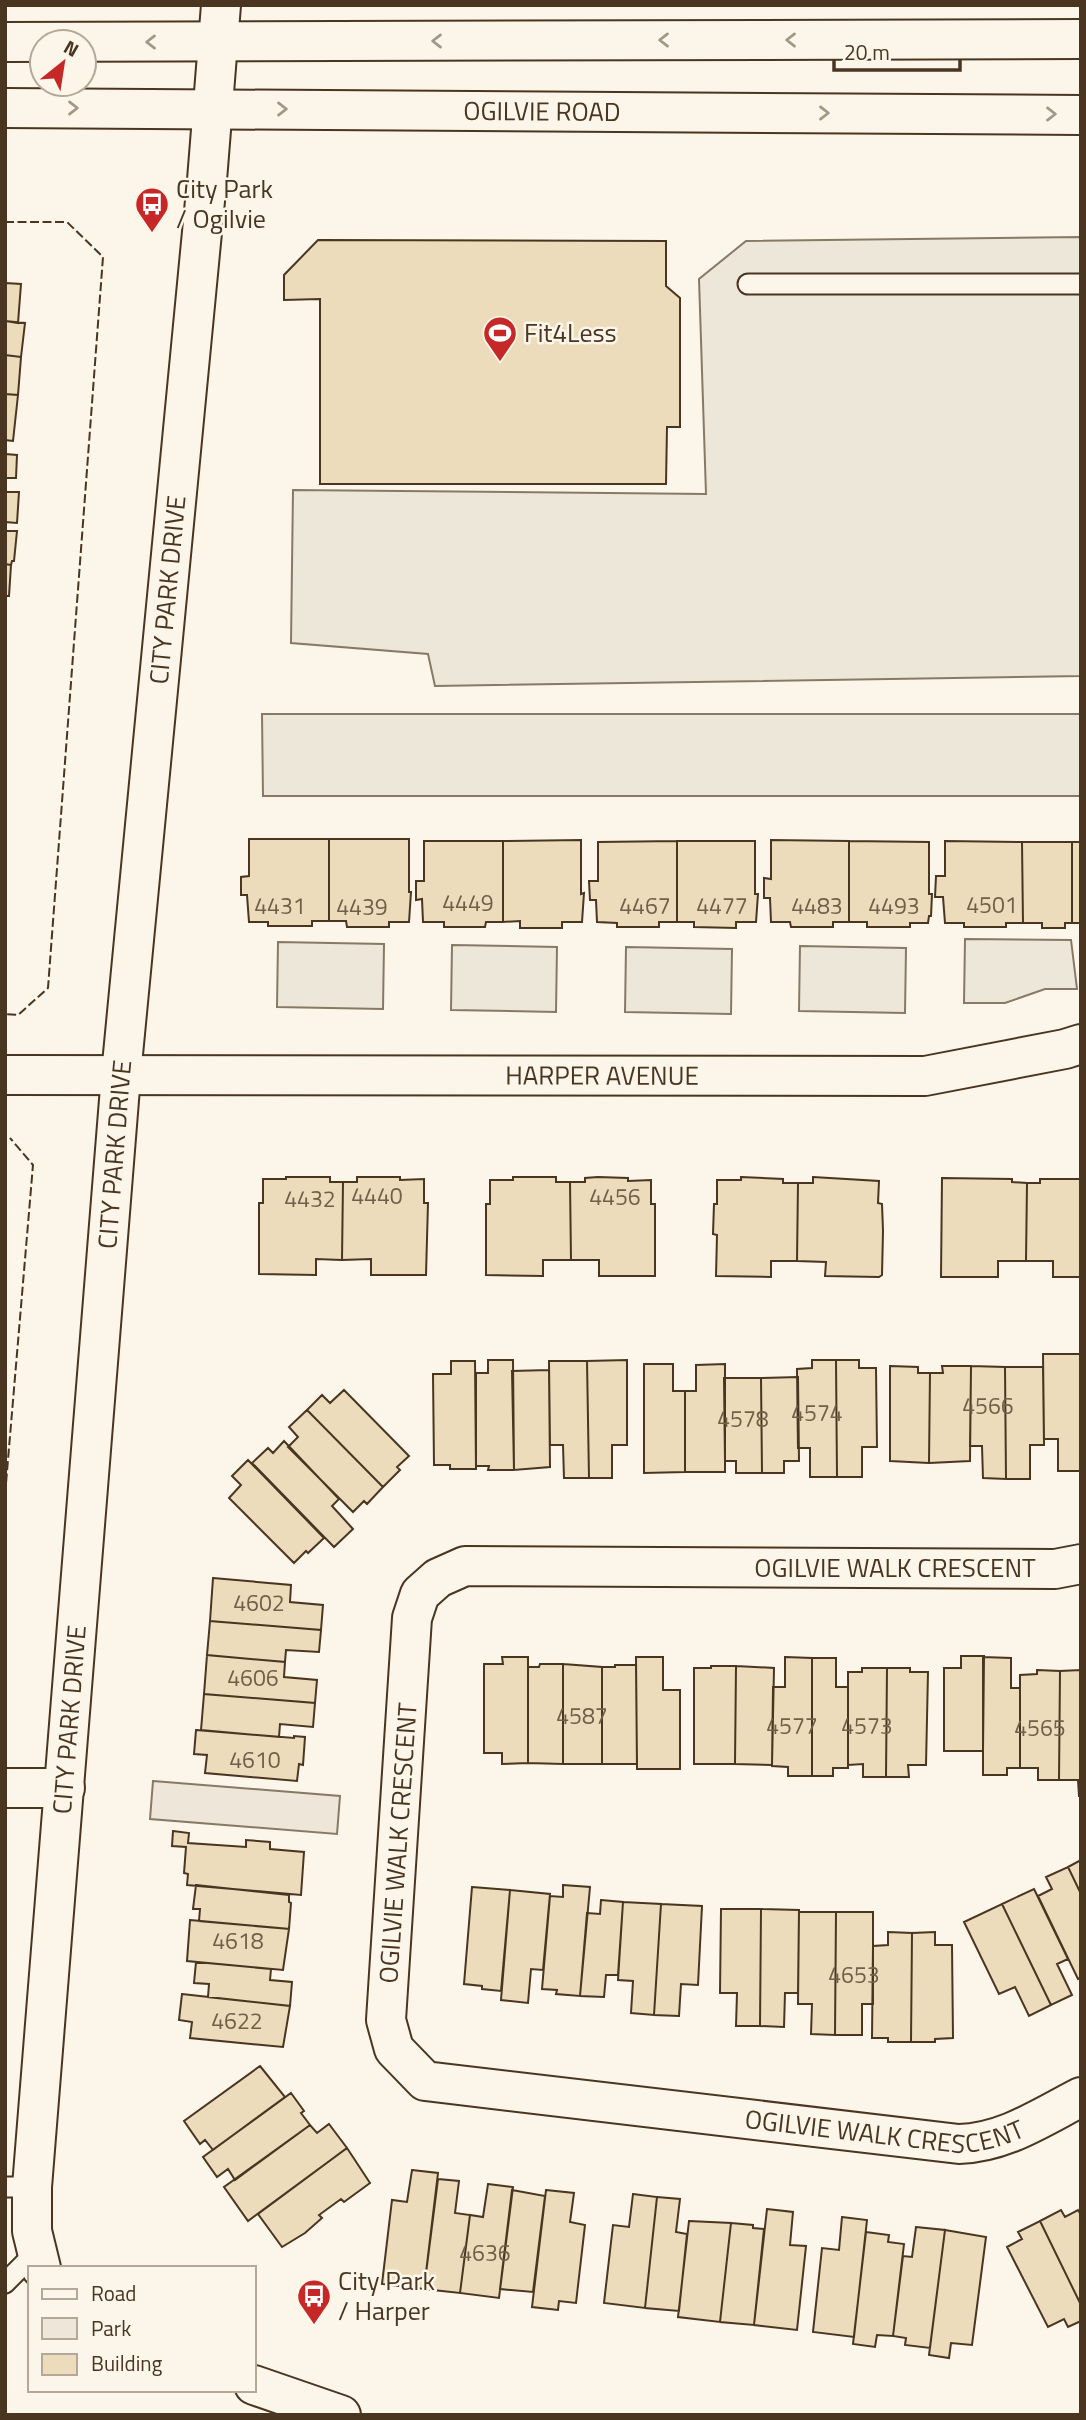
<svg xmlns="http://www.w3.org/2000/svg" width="1086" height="2420" font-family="'Titillium Web',sans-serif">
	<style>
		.green { fill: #ede6d9; stroke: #887966; stroke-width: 2 }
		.parking { fill: #ede7d9; stroke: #887966; stroke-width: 2 }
		.building { fill: #ecdcbc; stroke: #4a3520; stroke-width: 2 }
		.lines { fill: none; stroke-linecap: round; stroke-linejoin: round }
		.lane-casing { stroke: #4a3520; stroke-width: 23 }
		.street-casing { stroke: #4a3520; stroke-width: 42 }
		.secondary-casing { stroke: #4a3520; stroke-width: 42 }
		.lane { stroke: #fbf6e9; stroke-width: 19 }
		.street { stroke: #fbf6e9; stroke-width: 38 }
		.secondary { stroke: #fbf6e9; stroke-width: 38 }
		.fence { stroke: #4a3520; stroke-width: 2; stroke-dasharray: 9 3.5; stroke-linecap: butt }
		.oneway { stroke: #a29684 }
		.labels { text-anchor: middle; stroke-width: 5; stroke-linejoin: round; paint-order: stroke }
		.number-label { font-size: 23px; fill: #725f47 }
		.street-label { font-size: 26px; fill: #4a3520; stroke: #fbf6e9 }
		.poi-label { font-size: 26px; fill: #4a3520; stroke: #fbf6e9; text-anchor: start }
	</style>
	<rect width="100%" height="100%" fill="#fbf6e9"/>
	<path class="green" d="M153 1781 340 1796 337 1834 150 1819Z"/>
	<path class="parking" d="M1081 237V676L435 686 428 654 291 643 293 490 706 494 699 279 746 241Z
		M262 714H1081V796H263Z
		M965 939 1071 940 1077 989H1045L1005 1003H964Z
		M278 942 384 944 383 1009 277 1007Z
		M452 945 557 947 556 1012 451 1010Z
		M800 946 906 948 905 1013 799 1011Z
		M626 947 732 949 731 1014 625 1012Z"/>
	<path class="building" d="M318 240 666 241V286L680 298V427H667L666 484H320V299L284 300V275Z
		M5 283 21 284 18 323 5 321Z
		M5 321 25 323 21 357 5 355Z
		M5 355 21 357 18 395 5 394Z
		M5 394 18 395 13 441 5 440Z
		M5 454 17 455 16 478H5Z
		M5 492H19L17 523 5 522Z
		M5 531H17L14 561H12L11 565 5 564Z
		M5 564 11 565 9 596H5Z
		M249 839H329V921H312V926H268V922H249L247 895H241V877L249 876Z
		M329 839H409V892H411L409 922H389V927H347L346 921H329Z
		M581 840V894L584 893 582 922H562V928H520V921L503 922V841Z
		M771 840 849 841V922H833V927H791L790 922H771L770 898H764V878L771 879Z
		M424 841H503V922H486L485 927H444V922H423L422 899 416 900V881H424Z
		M677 841V922H659V927H617V923L597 922 596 900H590L589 881H598V842Z
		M677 841H755V894H758L756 922H736V928L694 927V922H677Z
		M849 841 929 842V894H932L931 916H929L928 923H910V927H867V922H849Z
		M945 841 1022 842 1023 923H1006V927H964V923H945L943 897H935L936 876H945Z
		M1022 842H1072V923H1065V928H1042V923H1023Z
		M1072 842H1081V928L1080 923H1072Z
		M286 1177H330V1182H343L342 1260 316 1259V1275L259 1274V1203H263V1179H286Z
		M357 1177H400V1180L424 1179V1203H428L426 1275H371V1259L342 1260 343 1182H357Z
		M513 1177H556V1182H570L571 1260H543V1276L486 1275V1204H490V1180H513Z
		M598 1177 628 1178V1181L651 1180V1204H655V1276H599V1260H571L570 1182H585V1178Z
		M741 1177 783 1179V1183H798L797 1261H771V1277L716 1276 717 1235 713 1234 714 1204H717V1180H741Z
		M813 1177 879 1181 878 1203 882 1204 883 1231 882 1275 879 1277 825 1276 826 1262 797 1261 798 1183H813Z
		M942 1178 1012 1179V1182L1027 1183 1026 1261H998V1277H941Z
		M1040 1179H1081V1277H1053V1261H1026L1027 1183H1040Z
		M1043 1354H1080L1081 1471H1058V1439H1044Z
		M488 1360H513L514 1470H488L489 1466H476V1373H488Z
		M627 1360V1445H612V1478H589L587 1361Z
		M812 1360H836L837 1477H810V1448H798L797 1369 812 1368Z
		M836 1360H859V1368H876L877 1447H862V1477H837Z
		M451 1361H475L476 1469H450V1465H434L433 1374H451Z
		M549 1361H587L589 1478H564L563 1445H550Z
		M644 1364H673V1391H685V1472L644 1473Z
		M725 1364V1472H685V1391H696V1365Z
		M890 1366 918 1367V1373H930L929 1463 890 1461Z
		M942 1366H971L970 1461 929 1463 930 1373H943Z
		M971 1366 1005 1367 1006 1479 983 1478 982 1446H970Z
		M1005 1367H1043L1044 1445H1030V1479H1006Z
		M549 1370 550 1467 514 1470 512 1371Z
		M798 1377 799 1461H784V1473H762L761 1378Z
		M724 1378H761L762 1473H736V1461H725Z
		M344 1390 409 1456 397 1467 400 1470 383 1487 307 1410 322 1395 330 1403Z
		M307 1410 383 1487 367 1504 364 1501 353 1512 288 1447 298 1437 289 1427Z
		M284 1441 339 1499 332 1506 353 1529 334 1547 252 1463 268 1448 273 1453Z
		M248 1460 324 1538 308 1553 306 1551 294 1563 229 1498 241 1485 232 1476Z
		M213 1578 291 1585 290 1602 323 1605 321 1630 210 1621Z
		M210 1621 321 1630 319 1652 286 1650 285 1662 207 1655Z
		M207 1655 285 1662 284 1677 317 1680 315 1703 204 1694Z
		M961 1656H984L983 1751H944V1668H961Z
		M502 1657H528V1763L502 1764V1753H484V1664H503Z
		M636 1657H663V1690H680V1769H637Z
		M785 1657 812 1658V1776H788V1767L772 1766 773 1687H785Z
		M983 1657 1011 1658V1688H1020V1768H1007V1775H983Z
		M812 1658H836V1687H848V1768H833V1776H812Z
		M540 1664H563V1764L528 1763V1667H539Z
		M563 1664 602 1667V1764H563Z
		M615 1665H636L637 1764H602V1667H615Z
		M711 1666H736L735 1764H694V1668H711Z
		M736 1666 774 1668 772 1765 735 1764Z
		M862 1668H887L886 1777H863V1764L848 1765V1672H862Z
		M887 1668H910V1672H928L926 1765H908L909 1777H886Z
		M1037 1670 1060 1671 1059 1780H1038V1768H1020V1675L1037 1674Z
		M1081 1670V1796H1079L1078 1780H1059L1060 1671Z
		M204 1694 315 1703 313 1727 280 1724 279 1737 201 1730Z
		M196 1730 294 1738V1736L305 1737 303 1765 299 1764 297 1781 205 1773 207 1755 194 1754Z
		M173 1831 189 1833 188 1843 246 1847V1840L270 1842V1849L304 1852 301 1895 187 1885 188 1874 184 1873 186 1847 172 1846Z
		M1081 1860V1894L1068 1867Z
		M1068 1867 1081 1894V1978L1078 1979 1038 1896 1052 1889 1046 1877Z
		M196 1885 289 1895V1902L291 1903 289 1929 199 1921 200 1909H193Z
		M563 1885 590 1887 580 1996 556 1994 557 1990 542 1989 550 1896 563 1897Z
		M472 1887 510 1890 501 1991 482 1989V1986L464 1984Z
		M1034 1889 1068 1959 1057 1964 1072 1995 1051 2005 1002 1904Z
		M510 1890 550 1894 543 1970 531 1969 528 2003 501 2000Z
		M601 1900 623 1902 618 1975H606L604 1997 580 1996 587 1913 600 1914Z
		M623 1902 661 1904 654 2015 631 2013 633 1981 618 1980Z
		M661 1904 702 1906 698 1985 681 1984 679 2016 654 2015Z
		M1002 1904 1051 2005 1029 2016 1015 1987 999 1994 964 1922Z
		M721 1909H761L760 2026H736L737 1993H720Z
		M761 1909 799 1910 798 1993H785L784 2027 760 2026Z
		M799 1912H836L835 2035 811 2034 812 2004H798Z
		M836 1912H873V2004H862V2035H835Z
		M190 1920 289 1929 283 1970 187 1961Z
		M888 1932 912 1933 911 2042H888V2038H872L873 1946 888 1945Z
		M935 1932V1945H952L953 2038 935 2039V2042H911L912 1933Z
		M196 1962 271 1969 270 1980 292 1982 290 2006 208 1997 209 1984 194 1983Z
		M182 1994 290 2006 283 2047 190 2038 192 2022 179 2020Z
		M260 2066 285 2097 213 2150 205 2140 200 2144 184 2121Z
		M291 2093 304 2111 301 2113 310 2125 235 2180 228 2169 217 2177 203 2157Z
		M329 2124 347 2148 248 2221 224 2187 310 2125 317 2133Z
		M347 2148 370 2183 344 2202 341 2199 319 2215 322 2218 305 2233 282 2247 258 2214Z
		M412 2170 438 2173 424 2289 382 2284 392 2200 407 2202Z
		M438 2179 459 2181 455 2213 470 2215 460 2293 424 2289Z
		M488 2184 513 2187 499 2298 460 2293 470 2215 483 2217Z
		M512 2190 545 2196 533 2292 500 2289Z
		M546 2190 574 2193 570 2222 585 2225 576 2303 559 2301 558 2310 532 2307Z
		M633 2194 657 2197 645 2308 604 2303 613 2225 629 2227Z
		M657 2197 680 2199 676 2232 687 2234 679 2311 645 2308Z
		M767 2209 793 2212 790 2245 806 2246 797 2330 754 2325Z
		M1061 2210 1065 2217 1078 2210 1081 2215V2305L1040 2221Z
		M842 2217 867 2220 854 2337 813 2332 822 2248 839 2250Z
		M689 2221 731 2223 720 2322 678 2317Z
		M1040 2221 1081 2305V2321L1068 2327 1064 2319 1048 2327 1007 2247 1022 2239 1018 2232Z
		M731 2223 753 2225V2228L764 2229 754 2325 720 2322Z
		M916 2227 945 2230 930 2348 905 2345 906 2338 893 2336 903 2256 912 2257Z
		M945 2230 986 2237 972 2345 951 2343 949 2358 929 2355Z
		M866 2232 889 2235 888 2242 904 2244 893 2336 877 2335 875 2347 853 2344Z"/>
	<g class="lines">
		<g class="lane-casing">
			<path id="lane" d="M748 284H1081
				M5 2187H32
				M5 2283 37 2251"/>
		</g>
		<g class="street-casing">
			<g id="street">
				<path id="s1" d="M5 1075 925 1076 1065 1049 1081 1044"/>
				<path id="s2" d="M1081 1564 1055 1569 465 1566 438 1578 420 1594 412 1618 386 2020 394 2049 425 2081 959 2144C1004 2143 1042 2117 1081 2097"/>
				<path d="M5 1788H65"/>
			</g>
		</g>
		<g class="secondary-casing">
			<g id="secondary">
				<path d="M5 42 1081 39"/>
				<path id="s3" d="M5 108 1081 115"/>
				<path id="s4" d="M41 2268 32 2231V2187L121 1075 207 180 221 5"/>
				<path d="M254 2385 341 2415"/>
			</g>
		</g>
		<use href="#lane" class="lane"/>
		<use href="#street" class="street"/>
		<use href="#secondary" class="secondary"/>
		<path class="fence" d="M5 222H67L103 257 48 988 18 1015 5 1014
			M5 1495 33 1165 10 1138"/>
	</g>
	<defs><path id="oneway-chevron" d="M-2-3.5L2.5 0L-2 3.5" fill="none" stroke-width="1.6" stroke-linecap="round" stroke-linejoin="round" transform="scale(1.75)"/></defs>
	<g class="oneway">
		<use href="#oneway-chevron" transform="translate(664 40) rotate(180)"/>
		<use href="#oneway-chevron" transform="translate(791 40) rotate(180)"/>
		<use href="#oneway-chevron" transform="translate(437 41) rotate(180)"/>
		<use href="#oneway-chevron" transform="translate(151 42) rotate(-180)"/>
		<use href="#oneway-chevron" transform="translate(73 108)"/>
		<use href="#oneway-chevron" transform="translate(282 109)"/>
		<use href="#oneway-chevron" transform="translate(824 113)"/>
		<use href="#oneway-chevron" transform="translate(1051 114)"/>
	</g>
	<defs>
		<g id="bus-pin" transform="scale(1.75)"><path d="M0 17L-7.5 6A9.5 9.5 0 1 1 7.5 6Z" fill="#c62828" stroke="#fbf6e9"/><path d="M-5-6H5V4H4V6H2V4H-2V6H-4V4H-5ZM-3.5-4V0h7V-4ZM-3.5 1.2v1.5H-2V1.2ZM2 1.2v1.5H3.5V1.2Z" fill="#fff"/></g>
		<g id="stadium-pin" transform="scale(1.75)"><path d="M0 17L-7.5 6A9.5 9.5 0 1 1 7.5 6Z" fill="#c62828" stroke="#fbf6e9"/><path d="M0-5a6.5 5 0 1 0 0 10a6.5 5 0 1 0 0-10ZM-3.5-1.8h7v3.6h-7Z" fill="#fff"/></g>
	</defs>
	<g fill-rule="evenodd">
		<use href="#bus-pin" x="152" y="204"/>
		<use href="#stadium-pin" x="500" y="333"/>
		<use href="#bus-pin" x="314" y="2296"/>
	</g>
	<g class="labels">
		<g class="number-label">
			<text x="468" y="911">4449</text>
			<text x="992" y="913">4501</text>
			<text x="280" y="914">4431</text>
			<text x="645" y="914">4467</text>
			<text x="722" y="914">4477</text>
			<text x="817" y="914">4483</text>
			<text x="894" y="914">4493</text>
			<text x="362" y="915">4439</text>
			<text x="377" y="1204">4440</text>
			<text x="615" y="1205">4456</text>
			<text x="310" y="1207">4432</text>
			<text x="988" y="1414">4566</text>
			<text x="817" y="1421">4574</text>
			<text x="743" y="1427">4578</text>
			<text x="259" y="1611">4602</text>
			<text x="253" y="1686">4606</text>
			<text x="582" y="1724">4587</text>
			<text x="792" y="1734">4577</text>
			<text x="867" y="1734">4573</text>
			<text x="1040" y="1736">4565</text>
			<text x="255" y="1768">4610</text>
			<text x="238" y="1949">4618</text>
			<text x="854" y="1983">4653</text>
			<text x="237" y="2029">4622</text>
			<text x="485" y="2261">4636</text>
		</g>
		<g class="street-label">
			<text dy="9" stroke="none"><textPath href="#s3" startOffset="537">OGILVIE ROAD</textPath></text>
			<text dy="9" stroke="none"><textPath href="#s4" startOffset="1685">CITY PARK DRIVE</textPath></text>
			<text dy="9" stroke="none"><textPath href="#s1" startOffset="597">HARPER AVENUE</textPath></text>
			<text dy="9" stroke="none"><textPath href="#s4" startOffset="1118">CITY PARK DRIVE</textPath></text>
			<text x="895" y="1577">OGILVIE WALK CRESCENT</text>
			<text dy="9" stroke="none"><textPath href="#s4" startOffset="551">CITY PARK DRIVE</textPath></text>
			<text transform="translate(398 1843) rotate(-86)" y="9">OGILVIE WALK CRESCENT</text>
			<text dy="9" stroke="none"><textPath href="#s2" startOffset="1636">OGILVIE WALK CRESCENT</textPath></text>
		</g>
		<g class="poi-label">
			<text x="176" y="198">City Park<tspan x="176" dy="30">/ Ogilvie</tspan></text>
			<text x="524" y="342">Fit4Less</text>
			<text x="338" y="2290">City Park<tspan x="338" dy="30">/ Harper</tspan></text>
		</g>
	</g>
	<rect width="1086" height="2420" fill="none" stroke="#4a3520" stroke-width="14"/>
	<rect x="28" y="2266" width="228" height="126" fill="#fbf6e9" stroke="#b4a999" stroke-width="2"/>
	<rect x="42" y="2289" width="35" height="10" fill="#fbf6e9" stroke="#b4a999" stroke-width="2"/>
	<text x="91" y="2301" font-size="21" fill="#4a3520">Road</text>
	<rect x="42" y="2318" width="35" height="21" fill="#ede6d9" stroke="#b4a999" stroke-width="2"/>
	<text x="91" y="2336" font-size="21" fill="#4a3520">Park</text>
	<rect x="42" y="2354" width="35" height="21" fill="#ecdcbc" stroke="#b4a999" stroke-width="2"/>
	<text x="91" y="2371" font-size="21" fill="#4a3520">Building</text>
	<g transform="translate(63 63) rotate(30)"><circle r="33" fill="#fbf6e9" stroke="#b4a999" stroke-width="2"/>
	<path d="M0-5L12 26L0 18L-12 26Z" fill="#c62828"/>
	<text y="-10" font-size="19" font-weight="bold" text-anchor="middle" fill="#4a3520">N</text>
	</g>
	<path d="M834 60v10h126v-10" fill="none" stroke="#4a3520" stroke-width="3.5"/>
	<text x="844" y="60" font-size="21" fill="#4a3520" stroke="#fbf6e9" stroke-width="5" paint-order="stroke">20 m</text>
</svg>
